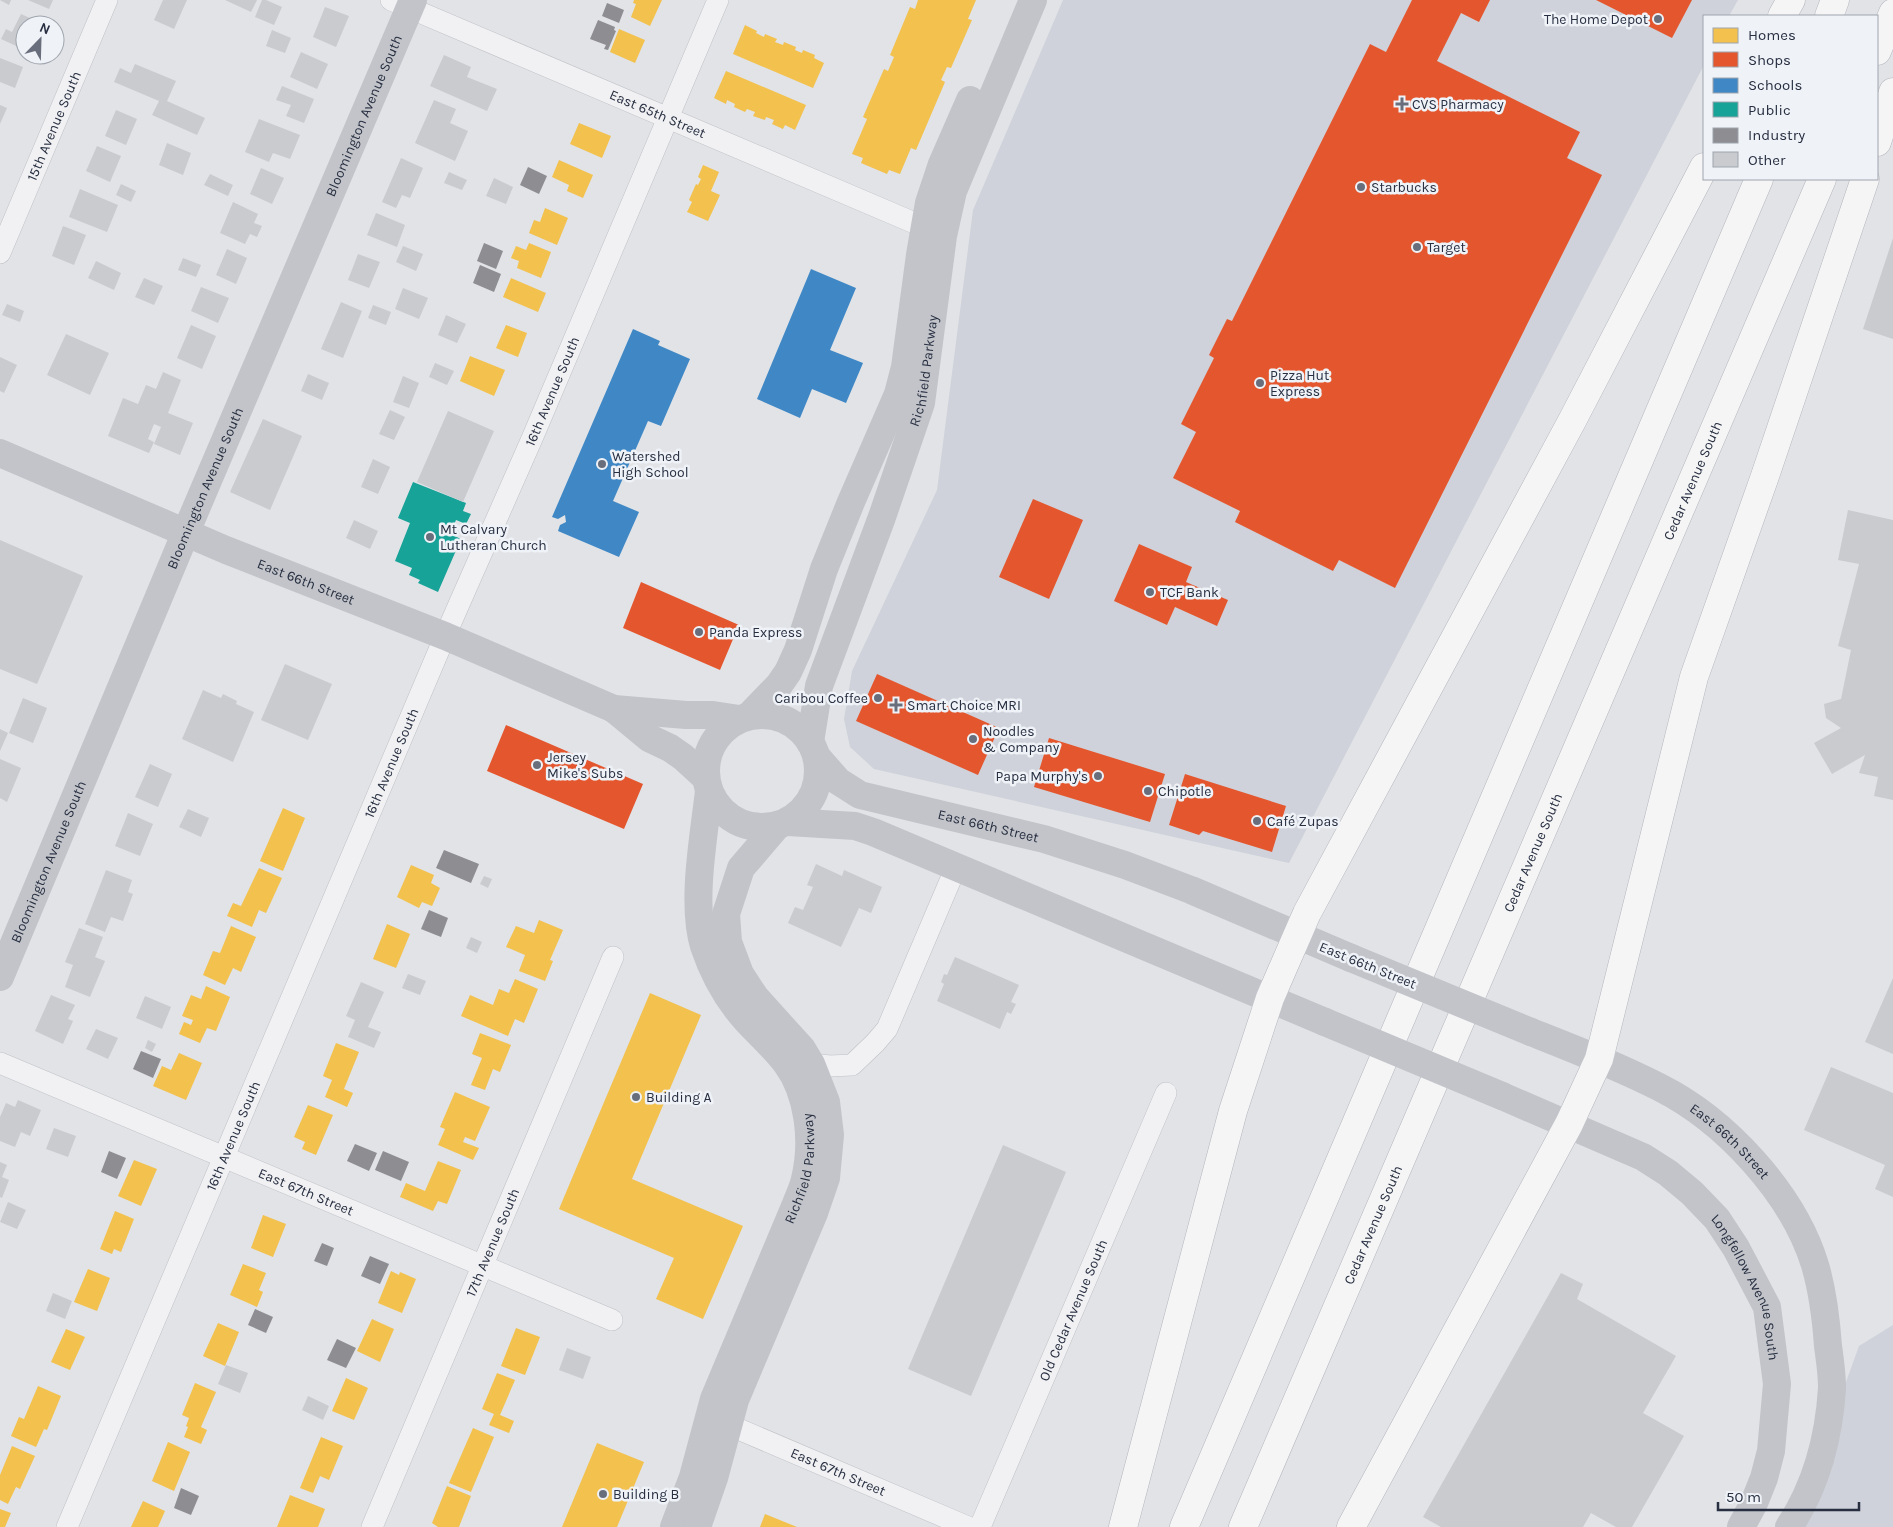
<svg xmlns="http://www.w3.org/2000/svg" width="1893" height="1527" font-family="Karla,sans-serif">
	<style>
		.built { fill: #cfd2da }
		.homes { fill: #f2c14e }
		.shops { fill: #e4572e }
		.schools { fill: #3f88c5 }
		.public { fill: #17a398 }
		.industry { fill: #8d8d92 }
		.building { fill: #c9cbcf }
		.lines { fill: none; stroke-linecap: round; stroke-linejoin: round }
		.street-casing { stroke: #bfc1c5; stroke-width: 22 }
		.highway-casing { stroke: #b4b6bc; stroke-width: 29 }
		.street { stroke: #f1f1f3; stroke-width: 21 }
		.secondary { stroke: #c2c4c9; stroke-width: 28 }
		.highway { stroke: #f5f5f6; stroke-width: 28 }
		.secondary-bridge { stroke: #c2c4c9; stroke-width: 28 }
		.poi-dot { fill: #686e7b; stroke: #eff2f7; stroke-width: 2 }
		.labels { text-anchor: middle; stroke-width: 5; stroke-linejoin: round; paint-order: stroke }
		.poi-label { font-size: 14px; fill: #272f41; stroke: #eff2f7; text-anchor: start }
		.street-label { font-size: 14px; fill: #272f41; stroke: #eff2f7 }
	</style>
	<rect width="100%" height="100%" fill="#e1e3e7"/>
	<path class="built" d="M1063 0H1738L1729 16H1704V65L1289 863 874 769 850 747 844 719 852 671 937 490 973 210Z
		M1893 1325V1527H1798L1838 1427 1846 1382 1859 1346Z"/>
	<path class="homes" d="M634 0H662L650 26 631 17 636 4 633 3Z
		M918 0H976L968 19 972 20 951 68 947 67 941 80 945 82 916 150 911 148 900 174 889 170 887 174 861 163 863 158 852 154 867 119 863 117 884 69 888 71 894 57 890 55 910 7 915 9Z
		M745 25 757 31 756 33 764 37 765 34 777 39 775 42 783 45 784 42 796 47 795 50 802 53 803 50 815 55 814 58 824 63 813 88 733 54Z
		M619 29 645 40 635 63 610 52Z
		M726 71 806 105 795 130 785 125 783 129 772 124 774 120 766 117 765 120 753 116 755 112 747 109 745 112 734 107 735 104 727 100 726 104 714 98Z
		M579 123 611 136 602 158 570 144Z
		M559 160 593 175 583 198 567 191 569 185 552 177Z
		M703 165 719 172 711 191 720 195 708 221 687 212 692 202 689 200 696 184 698 185 701 179 698 177Z
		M545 208 568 218 557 245 529 233 534 220 540 222Z
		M529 243 551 252 541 278 517 268 519 261 511 258 516 246 526 250Z
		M511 278 546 293 538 312 503 297Z
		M506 325 527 333 518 357 496 348Z
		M470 356 505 370 494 396 460 381Z
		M283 808 305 818 283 871 260 861Z
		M411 865 434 875 431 883 440 888 432 906 422 902 419 908 397 897Z
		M259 868 282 878 266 913 259 910 252 927 227 916 233 903 241 906Z
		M539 920 563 930 550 960 553 961 545 981 519 971 525 955 506 947 516 926 534 933Z
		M387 924 410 934 396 968 373 959Z
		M231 926 256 937 241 972 233 968 225 985 203 975 213 951 220 953Z
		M515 979 538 989 524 1023 515 1019 508 1036 461 1016 470 995 493 1005 499 989 509 993Z
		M206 986 230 997 216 1031 207 1028 200 1043 179 1034 184 1022 191 1025 193 1020 182 1016 191 995 201 999Z
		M650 993 701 1015 632 1179 743 1226 703 1319 656 1299 674 1258 559 1209Z
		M480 1033 511 1045 500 1072 493 1069 485 1090 471 1085 482 1058 472 1054Z
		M336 1043 359 1052 344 1089 353 1093 347 1107 325 1097 332 1080 323 1076Z
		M179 1053 202 1063 186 1100 153 1086 162 1066 171 1070Z
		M455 1092 490 1107 475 1141 465 1137 463 1142 479 1148 473 1160 438 1145 445 1129 440 1127Z
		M308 1105 333 1115 316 1155 302 1149 305 1142 294 1137Z
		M134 1160 157 1169 141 1206 118 1196Z
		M438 1161 461 1170 447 1204 438 1201 433 1211 400 1197 406 1183 425 1191Z
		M115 1211 134 1219 121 1252 114 1249 112 1254 100 1249Z
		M263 1215 286 1224 273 1257 251 1248Z
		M243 1264 266 1273 259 1290 263 1292 257 1307 230 1295Z
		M88 1269 110 1278 97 1311 74 1302Z
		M391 1271 399 1275 400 1272 416 1279 402 1313 378 1303Z
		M372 1319 394 1329 380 1362 357 1351Z
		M218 1323 239 1332 225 1366 203 1356Z
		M516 1328 540 1337 525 1375 501 1366Z
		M66 1329 85 1337 70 1370 51 1362Z
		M497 1373 515 1380 500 1415 514 1421 509 1433 489 1425 494 1414 482 1409Z
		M346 1378 368 1388 354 1420 332 1411Z
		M195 1383 216 1392 201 1427 207 1430 201 1444 184 1437 188 1427 186 1426 189 1418 182 1415Z
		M38 1386 61 1396 47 1430 44 1429 36 1447 11 1436 19 1417 24 1419Z
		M473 1428 494 1437 471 1492 449 1483Z
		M321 1437 343 1446 329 1480 320 1476 313 1493 300 1488Z
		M168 1442 190 1452 174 1491 152 1481Z
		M597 1443 644 1462 617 1527H562Z
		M12 1446 35 1456 20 1489 16 1487 8 1504 0 1500V1475Z
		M447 1486 471 1496 459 1527H438L432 1523Z
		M290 1495 325 1509 318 1527H277Z
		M143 1501 165 1511 158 1527H131Z
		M0 1509 11 1513 5 1527H0Z
		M765 1514 797 1527H760Z"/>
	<path class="shops" d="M1412 0H1490L1479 22 1461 13 1437 61 1580 132 1567 158 1602 175 1395 588 1339 560 1333 571 1235 522 1240 511 1173 478 1196 432 1181 424 1214 358 1209 355 1227 319 1232 321 1370 44 1386 52Z
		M1596 0H1692L1672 38Z
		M1033 499 1083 520 1049 599 999 577Z
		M1139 544 1192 567 1186 582 1228 600 1217 626 1175 607 1167 625 1114 601Z
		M641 582 739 625 720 670 623 628Z
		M877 674 999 728 978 775 856 721Z
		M506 725 643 784 624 829 487 771Z
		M1049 738 1165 774 1150 822 1034 787Z
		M1185 774 1286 806 1272 852 1203 831 1199 835 1169 825Z"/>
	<path class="schools" d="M811 269 856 288 830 350 863 363 846 403 812 389 800 418 757 399Z
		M633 329 660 341 658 345 690 359 661 426 648 421 613 501 639 512 619 557 558 531 560 525 566 522 565 515 558 519 552 517Z"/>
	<path class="public" d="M413 482 466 503 463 511 471 514 466 524 456 520 450 534 461 539 438 592 418 583 420 580 409 575 412 568 395 561 410 523 398 518Z"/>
	<path class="industry" d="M607 3 624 10 619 23 602 16Z
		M598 20 615 27 614 30 616 31 608 50 604 49 606 45 590 39Z
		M528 167 547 176 539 194 520 185Z
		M484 243 503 251 496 269 477 261Z
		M480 265 501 274 494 292 473 283Z
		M444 850 479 864 471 883 436 868Z
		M429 910 448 918 441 937 421 929Z
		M141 1051 161 1059 153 1078 133 1069Z
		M355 1144 377 1153 369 1171 347 1161Z
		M109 1151 126 1158 117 1179 101 1172Z
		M383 1151 409 1162 401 1181 375 1170Z
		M322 1243 334 1248 327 1266 314 1261Z
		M370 1256 389 1264 380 1284 361 1276Z
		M255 1309 273 1317 266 1333 248 1325Z
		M337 1339 356 1348 346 1368 327 1360Z
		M181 1488 199 1496 191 1515 174 1508Z"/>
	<path class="building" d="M0 0H11L9 5Z
		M28 0H53L49 9Z
		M163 0H187L174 29 154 20Z
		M225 0H257L251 12Z
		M262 0H266L282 7 274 25 255 17Z
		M325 7 349 16 336 47 313 37Z
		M21 14 45 25H25V50L1 39 6 29 12 32Z
		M272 30 291 38 285 53 266 46Z
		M301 52 328 64 317 89 290 77Z
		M444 55 471 67 467 77 497 89 487 111 430 86Z
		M0 58 23 67 15 88 0 82Z
		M135 64 176 81 167 101 205 118 197 135 152 115 159 101 114 82 120 68 131 73Z
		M282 86 314 99 304 123 286 116 291 105 276 100Z
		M434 100 456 109 450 123 468 131 455 161 415 143Z
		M0 105 7 108 0 124Z
		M116 110 137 119 126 145 105 136Z
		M259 119 300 135 290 159 273 153 269 162 245 152Z
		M167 143 191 153 183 175 159 165Z
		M97 146 121 156 110 182 86 171Z
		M401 158 423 168 410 198 402 195 396 208 382 202Z
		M261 168 284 178 272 204 250 194Z
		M449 172 467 180 462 190 444 183Z
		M210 174 233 185 228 196 204 185Z
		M494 178 513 187 506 204 486 196Z
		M121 184 136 191 131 202 116 195Z
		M80 189 118 205 107 232 69 217Z
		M233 202 258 214 254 223 262 226 257 237 250 234 245 244 220 233Z
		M376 213 405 225 397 247 367 235Z
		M63 226 86 235 74 265 52 256Z
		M1893 238V339L1863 329Z
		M403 246 423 254 416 271 396 262Z
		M227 249 247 258 236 284 216 275Z
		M358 254 380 262 369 288 348 280Z
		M183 258 201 265 196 277 178 270Z
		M96 261 121 273 114 290 88 278Z
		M144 278 163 286 154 305 135 297Z
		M201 287 229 298 218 323 191 311Z
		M403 288 428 298 419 319 395 309Z
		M341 302 362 311 343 358 321 349Z
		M7 304 24 311 20 322 2 315Z
		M373 305 391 312 386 325 368 318Z
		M446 315 466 324 457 343 438 335Z
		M191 325 216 336 202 369 177 358Z
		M66 334 109 353 90 395 47 375Z
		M0 357 17 365 4 393 0 391Z
		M435 363 454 371 447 385 429 377Z
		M163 372 181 380 168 413 193 423 180 455 154 444 161 427 154 424 148 439 154 442 149 453 108 436 123 398 138 404 146 385 156 389Z
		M308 374 329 383 322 400 301 391Z
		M403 376 419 383 409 408 393 402Z
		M390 410 405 417 394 440 379 434Z
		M448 411 494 431 463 502 417 482Z
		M263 419 302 436 270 510 230 492Z
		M373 459 390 467 378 494 361 487Z
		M1848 510 1893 520V800L1874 796 1878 777 1859 773 1865 755 1832 774 1814 743 1841 728 1826 718 1824 704 1841 699 1851 650 1838 646 1859 564 1838 560Z
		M354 520 378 531 370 549 346 538Z
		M0 540 83 576 37 684 0 669Z
		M285 664 332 684 308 740 261 720Z
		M203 690 221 698 223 694 237 701 236 704 254 712 233 762 182 739Z
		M23 698 47 708 33 743 9 733Z
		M0 729 8 733 0 751Z
		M0 759 21 768 7 802 0 798Z
		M150 764 172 774 158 807 135 797Z
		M188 809 209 818 201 837 179 827Z
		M128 813 153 824 140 856 115 846Z
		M816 864 842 876 844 870 882 887 871 913 859 908 841 947 788 923 795 907 803 910 813 887 807 885Z
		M106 870 132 880 128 892 133 894 123 921 111 917 105 932 85 924Z
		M484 876 492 879 488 888 480 884Z
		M79 928 103 937 95 957 105 961 90 997 65 987 73 965 65 962Z
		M471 937 482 942 477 953 466 948Z
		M955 957 1019 985 1011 1002 1016 1004 1011 1014 1007 1012 1000 1029 937 1001 944 984 941 982 944 974 947 975Z
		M408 974 426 981 420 995 402 988Z
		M1893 978V1054L1865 1042Z
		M361 982 384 992 368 1027 381 1032 374 1048 348 1037 355 1020 346 1016Z
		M51 995 75 1005 68 1019 73 1021 63 1044 35 1031Z
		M145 996 171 1007 162 1029 136 1018Z
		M96 1029 118 1038 108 1059 86 1049Z
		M148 1040 156 1044 152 1052 145 1048Z
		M1831 1067 1893 1093V1197L1875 1189 1885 1165 1804 1130Z
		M18 1100 41 1110 30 1136 21 1132 15 1147 0 1141V1117L6 1103 15 1107Z
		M54 1128 76 1136 68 1157 46 1149Z
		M1003 1145 1066 1172 971 1396 908 1369Z
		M0 1162 7 1165 2 1177 9 1180 2 1198 0 1197Z
		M8 1202 26 1210 17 1229 0 1222Z
		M1561 1273 1583 1284 1577 1299 1676 1356 1643 1413 1684 1436 1632 1527H1616L1591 1513 1583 1527H1441L1423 1517Z
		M53 1293 72 1301 65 1319 46 1311Z
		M567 1348 591 1357 583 1379 559 1370Z
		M226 1365 248 1373 240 1393 218 1384Z
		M308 1396 329 1406 323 1420 302 1410Z"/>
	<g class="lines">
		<g class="street-casing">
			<g id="street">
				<path id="s1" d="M391 0 924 227"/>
				<path id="s2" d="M0 253 107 0"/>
				<path id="s3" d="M0 1063 612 1320"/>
				<path d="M811 1064 830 1066 852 1065 875 1043 887 1029 956 867"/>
				<path id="s4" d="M715 1419 968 1527"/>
				<path id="s5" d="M67 1527 445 636 534 434 718 0"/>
				<path id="s6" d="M372 1527 613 957"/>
				<path id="s7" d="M980 1527 1166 1093"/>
			</g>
		</g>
		<g class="highway-casing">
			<g id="highway">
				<path d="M1782 16 1791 0"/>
				<path d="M1829 16 1835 0"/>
				<path d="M1877 51 1893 13"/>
				<path d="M1877 142 1893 92"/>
				<path d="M1123 1527 1233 1111 1270 998 1307 913 1573 419 1704 167"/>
				<path d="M1184 1527 1759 179"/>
				<path id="s15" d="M1243 1527 1822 179"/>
				<path d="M1351 1527 1569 1124 1599 1059 1694 677 1765 476 1865 179"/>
			</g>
		</g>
		<use href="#street" class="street"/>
		<g class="secondary">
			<path id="s8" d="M0 453 226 550 445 636 614 709 686 715H713L739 719"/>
			<path d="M614 709 649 738 670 748 683 757 706 778"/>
			<circle cx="762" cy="771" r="56"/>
			<path d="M749 716 779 685 788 672 798 650 824 569 851 502 898 394 905 367 920 255 929 203 942 164 970 100"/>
			<path id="s9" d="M810 742 819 686 882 517 921 403 943 236 953 191 1033 0"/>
			<path id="s10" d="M817 757 838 781 860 795 1044 839 1125 865 1191 890 1351 958"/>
			<path d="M788 822 855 826 873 832 1325 1022"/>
			<path id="s11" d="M0 977 186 532 413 0"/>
			<path id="s12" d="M1531 1032C1574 1049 1618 1066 1659 1087 1725 1120 1793 1193 1815 1265 1823 1292 1826 1318 1828 1346 1830 1360 1832 1374 1832 1388 1829 1437 1816 1486 1789 1527"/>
			<path id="s13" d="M1502 1096 1643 1157 1668 1173 1692 1193 1717 1219 1736 1248 1767 1307 1777 1384 1771 1451 1764 1478 1754 1503 1741 1527"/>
			<path id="s14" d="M674 1527 693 1477 714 1399 796 1204C799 1196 803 1188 805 1179 814 1142 809 1094 786 1063 774 1047 760 1035 747 1021 728 1000 713 973 704 946 691 904 704 835 709 791"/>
			<path d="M697 1527 714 1478 735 1400 814 1213 826 1178 830 1135 826 1102 811 1064 802 1049 755 997 740 974 728 942 726 914 741 868 777 826"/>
		</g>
		<use href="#highway" class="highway"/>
		<path class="secondary-bridge" d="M1351 958 1531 1032
			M1325 1022 1502 1096"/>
	</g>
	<g class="poi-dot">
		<circle cx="1658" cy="19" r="5"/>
		<path d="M1399.5 96.5h5v5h5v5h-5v5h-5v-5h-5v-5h5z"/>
		<circle cx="1361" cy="187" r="5"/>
		<circle cx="1417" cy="247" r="5"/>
		<circle cx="1260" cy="383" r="5"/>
		<circle cx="602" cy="464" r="5"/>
		<circle cx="430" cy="537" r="5"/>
		<circle cx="1150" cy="592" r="5"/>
		<circle cx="699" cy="632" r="5"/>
		<circle cx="878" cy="698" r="5"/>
		<path d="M893.5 697.5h5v5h5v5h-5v5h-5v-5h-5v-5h5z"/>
		<circle cx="973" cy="739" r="5"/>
		<circle cx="537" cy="765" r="5"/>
		<circle cx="1098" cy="776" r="5"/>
		<circle cx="1148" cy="791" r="5"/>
		<circle cx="1257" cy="821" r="5"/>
		<circle cx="636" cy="1097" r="5"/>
		<circle cx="603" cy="1494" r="5"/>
	</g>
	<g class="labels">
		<g class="poi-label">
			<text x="1648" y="24" text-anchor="end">The Home Depot</text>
			<text x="1412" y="109">CVS Pharmacy</text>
			<text x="1371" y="192">Starbucks</text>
			<text x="1427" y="252">Target</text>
			<text x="1270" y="380">Pizza Hut<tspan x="1270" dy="16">Express</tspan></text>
			<text x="612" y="461">Watershed<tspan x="612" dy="16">High School</tspan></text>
			<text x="440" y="534">Mt Calvary<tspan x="440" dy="16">Lutheran Church</tspan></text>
			<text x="1160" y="597">TCF Bank</text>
			<text x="709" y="637">Panda Express</text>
			<text x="868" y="703" text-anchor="end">Caribou Coffee</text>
			<text x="907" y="710">Smart Choice MRI</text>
			<text x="983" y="736">Noodles<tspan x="983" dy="16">&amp; Company</tspan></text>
			<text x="547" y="762">Jersey<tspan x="547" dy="16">Mike's Subs</tspan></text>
			<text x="1088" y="781" text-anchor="end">Papa Murphy's</text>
			<text x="1158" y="796">Chipotle</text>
			<text x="1267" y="826">Café Zupas</text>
			<text x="646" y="1102">Building A</text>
			<text x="613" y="1499">Building B</text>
		</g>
		<g class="street-label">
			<text dy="5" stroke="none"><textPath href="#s1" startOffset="290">East 65th Street</textPath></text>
			<text dy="5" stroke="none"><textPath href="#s11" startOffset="935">Bloomington Avenue South</textPath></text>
			<text dy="5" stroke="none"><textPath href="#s2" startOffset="138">15th Avenue South</textPath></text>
			<text dy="5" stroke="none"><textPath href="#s9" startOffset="390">Richfield Parkway</textPath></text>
			<text dy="5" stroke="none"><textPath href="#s5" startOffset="1235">16th Avenue South</textPath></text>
			<text dy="5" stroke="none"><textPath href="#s15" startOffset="1139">Cedar Avenue South</textPath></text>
			<text dy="5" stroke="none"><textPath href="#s11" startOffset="530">Bloomington Avenue South</textPath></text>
			<text dy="5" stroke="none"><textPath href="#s8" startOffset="332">East 66th Street</textPath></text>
			<text dy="5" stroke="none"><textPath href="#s5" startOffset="830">16th Avenue South</textPath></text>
			<text dy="5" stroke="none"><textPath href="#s10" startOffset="190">East 66th Street</textPath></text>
			<text dy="5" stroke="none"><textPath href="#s15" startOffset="734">Cedar Avenue South</textPath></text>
			<text dy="5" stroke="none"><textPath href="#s11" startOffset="125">Bloomington Avenue South</textPath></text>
			<text transform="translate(1368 965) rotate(22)" y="5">East 66th Street</text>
			<text dy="5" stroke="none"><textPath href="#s5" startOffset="425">16th Avenue South</textPath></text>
			<text dy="5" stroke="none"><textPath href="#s12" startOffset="229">East 66th Street</textPath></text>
			<text dy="5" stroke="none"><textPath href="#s14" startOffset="382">Richfield Parkway</textPath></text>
			<text dy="5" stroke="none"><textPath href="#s3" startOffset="332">East 67th Street</textPath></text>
			<text dy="5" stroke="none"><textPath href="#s15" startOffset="329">Cedar Avenue South</textPath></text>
			<text dy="5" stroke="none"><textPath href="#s6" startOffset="309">17th Avenue South</textPath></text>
			<text dy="5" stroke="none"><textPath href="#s13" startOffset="326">Longfellow Avenue South</textPath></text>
			<text dy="5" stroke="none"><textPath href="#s7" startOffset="236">Old Cedar Avenue South</textPath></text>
			<text dy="5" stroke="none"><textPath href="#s4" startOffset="134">East 67th Street</textPath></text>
		</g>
	</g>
	<rect x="1703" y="15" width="175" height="165" fill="#eff2f7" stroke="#9fa4ae"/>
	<rect x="1713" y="28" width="25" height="15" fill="#f2c14e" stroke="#9fa4ae"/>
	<text x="1748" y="40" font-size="15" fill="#272f41">Homes</text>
	<rect x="1713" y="52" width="25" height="15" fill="#e4572e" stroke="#9fa4ae"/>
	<text x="1748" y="65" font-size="15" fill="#272f41">Shops</text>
	<rect x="1713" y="78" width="25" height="15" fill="#3f88c5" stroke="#9fa4ae"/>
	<text x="1748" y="90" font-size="15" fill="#272f41">Schools</text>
	<rect x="1713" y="102" width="25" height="15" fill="#17a398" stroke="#9fa4ae"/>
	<text x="1748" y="115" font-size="15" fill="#272f41">Public</text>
	<rect x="1713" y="128" width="25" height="15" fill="#8d8d92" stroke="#9fa4ae"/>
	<text x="1748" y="140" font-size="15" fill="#272f41">Industry</text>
	<rect x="1713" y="152" width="25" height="15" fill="#c9cbcf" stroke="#9fa4ae"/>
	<text x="1748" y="165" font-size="15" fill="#272f41">Other</text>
	<g transform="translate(40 40) rotate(23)"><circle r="24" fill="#eff2f7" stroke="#9fa4ae"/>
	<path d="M0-4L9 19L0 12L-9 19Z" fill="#686e7b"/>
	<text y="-8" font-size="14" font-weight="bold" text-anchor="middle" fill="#272f41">N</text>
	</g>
	<path d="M1718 1502v8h141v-8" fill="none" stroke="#272f41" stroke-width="2.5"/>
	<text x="1726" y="1502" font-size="15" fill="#272f41" stroke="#eff2f7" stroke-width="4" paint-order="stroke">50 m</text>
</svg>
